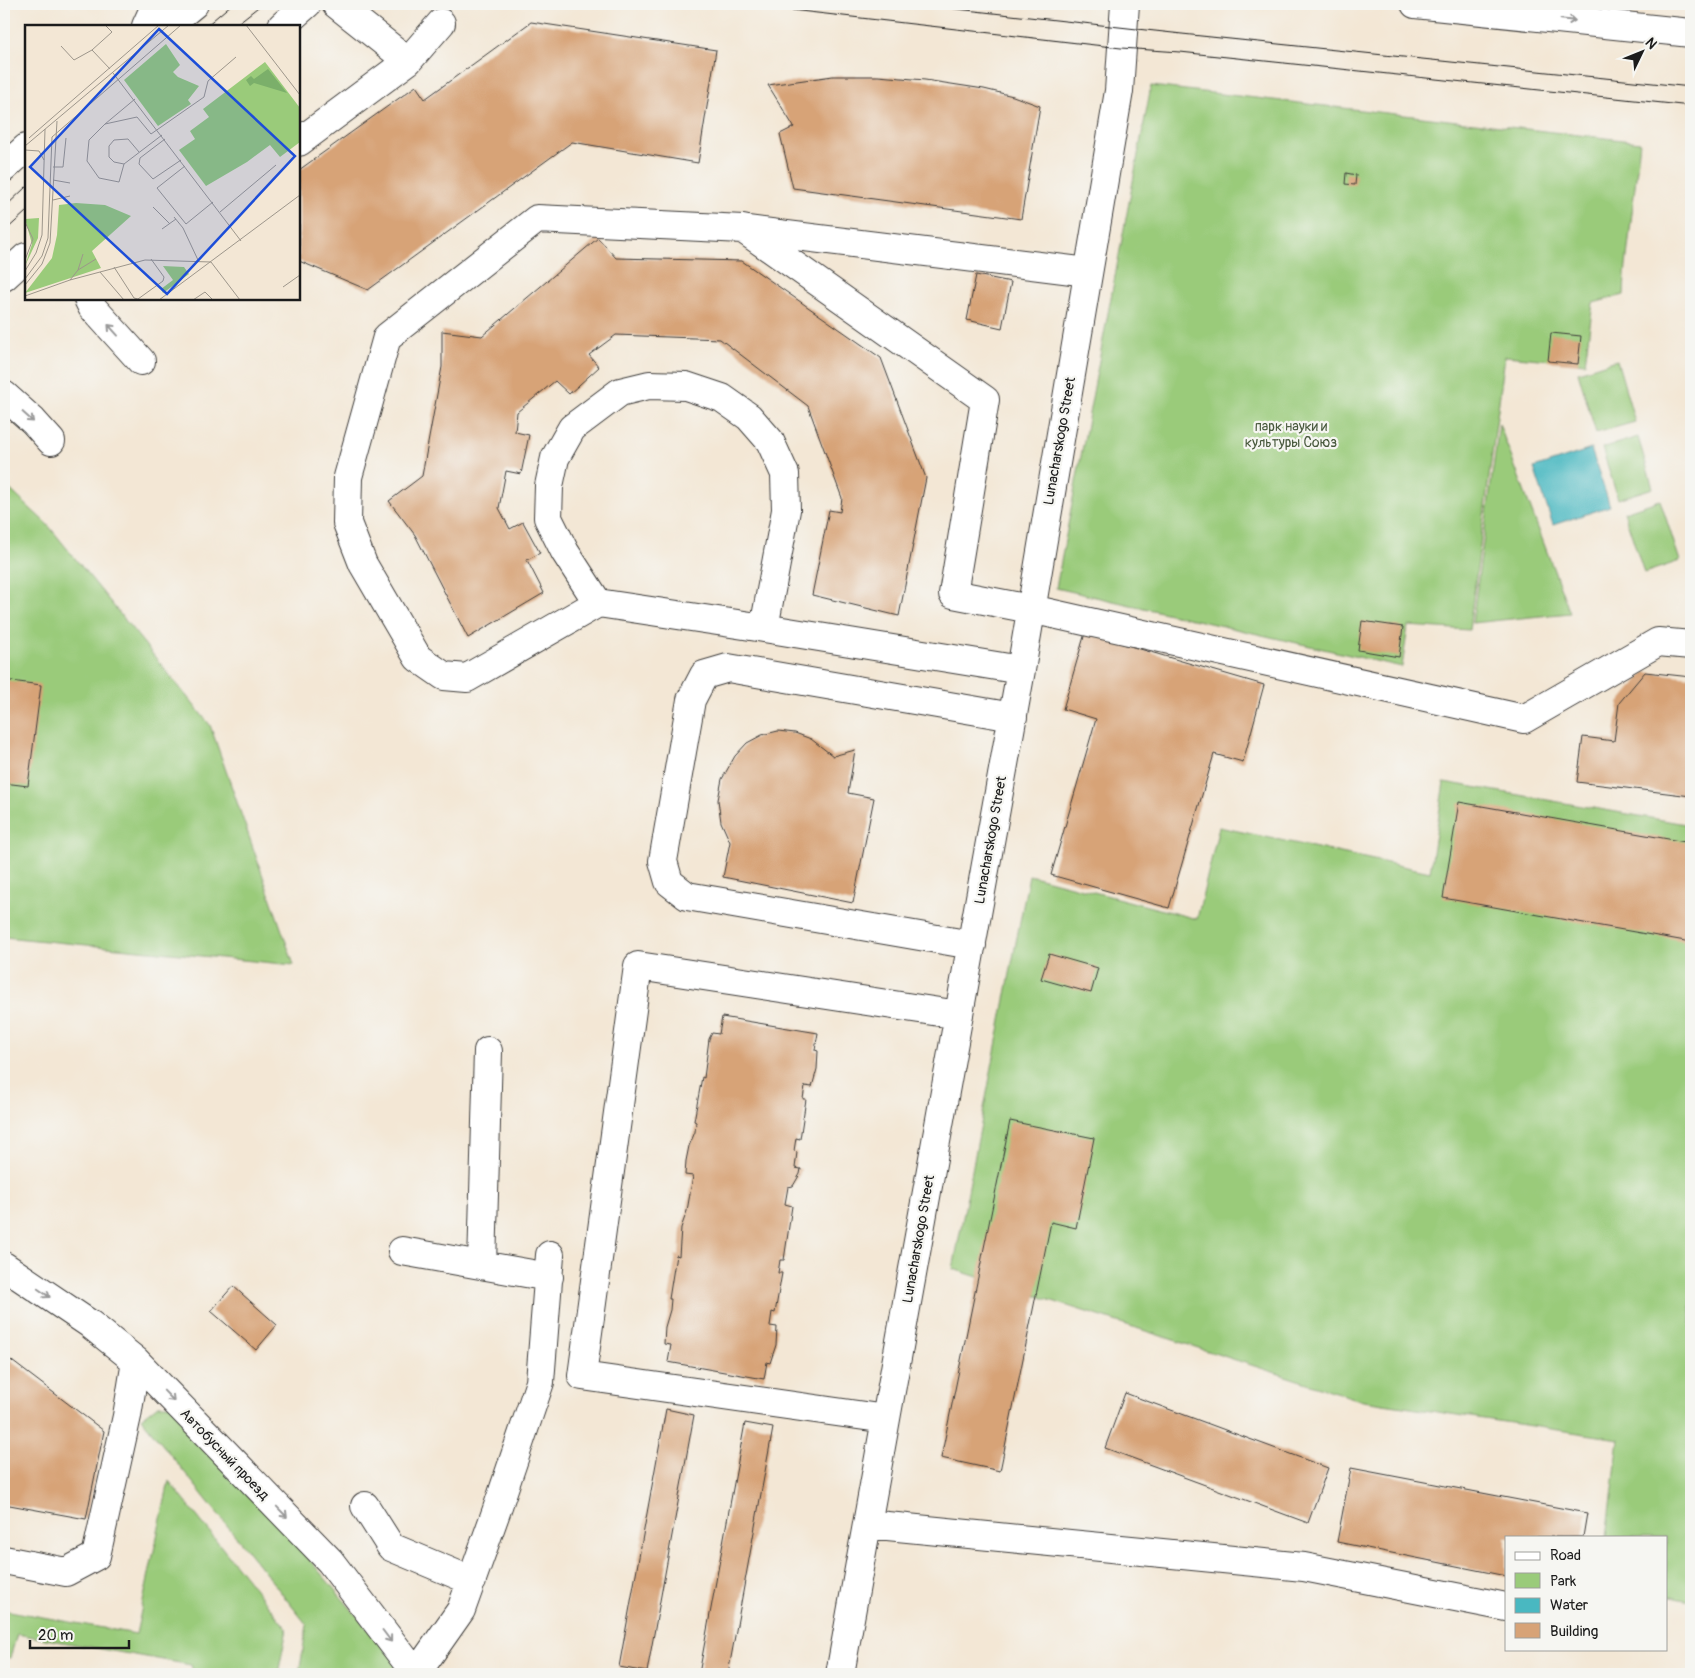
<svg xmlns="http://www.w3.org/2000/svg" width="1695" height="1678" font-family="Pangolin,sans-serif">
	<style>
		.green { fill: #9acb7a; stroke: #5b744b }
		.water { fill: #49b8c1; stroke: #326a6e }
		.building { fill: #d7a377 }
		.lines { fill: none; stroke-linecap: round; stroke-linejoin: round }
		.minor-casing { stroke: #3c3a38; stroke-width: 30 }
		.major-casing { stroke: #3c3a38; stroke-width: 30 }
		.minor { stroke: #fff; stroke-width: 28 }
		.major { stroke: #fff; stroke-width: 28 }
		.tram { stroke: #1c1c1c; stroke-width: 1 }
		.oneway { stroke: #999 }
		.labels { text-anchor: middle; stroke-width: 4.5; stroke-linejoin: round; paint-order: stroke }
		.park-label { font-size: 14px; fill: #48593d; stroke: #f6f6f2 }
		.street-label { font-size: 14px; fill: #1c1c1c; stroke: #f6f6f2 }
		.inset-road { fill: none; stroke: #9d968b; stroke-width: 1 }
		.view { fill: #1d4ed8; fill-opacity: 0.15; stroke: #1d4ed8; stroke-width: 2.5 }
		.inset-edge { fill: none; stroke: #1c1c1c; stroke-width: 2.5 }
	</style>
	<rect width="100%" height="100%" fill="#f6f6f2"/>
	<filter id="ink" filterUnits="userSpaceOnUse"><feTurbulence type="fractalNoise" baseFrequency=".02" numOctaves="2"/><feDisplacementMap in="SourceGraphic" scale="10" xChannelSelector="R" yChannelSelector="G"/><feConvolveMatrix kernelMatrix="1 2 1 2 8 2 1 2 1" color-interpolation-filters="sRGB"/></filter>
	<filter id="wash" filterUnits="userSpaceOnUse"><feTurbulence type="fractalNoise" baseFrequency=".0096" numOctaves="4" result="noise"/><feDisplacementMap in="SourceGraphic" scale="20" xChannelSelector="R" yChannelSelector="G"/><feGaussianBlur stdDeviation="1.12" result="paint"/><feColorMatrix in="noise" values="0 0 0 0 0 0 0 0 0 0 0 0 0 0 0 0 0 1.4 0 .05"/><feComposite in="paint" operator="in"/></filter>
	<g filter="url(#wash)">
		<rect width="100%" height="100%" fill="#f3e7d5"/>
		<path class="green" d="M1151 86 1640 142 1625 275 1624 295 1593 303 1585 363 1505 356 1469 630 1408 626 1402 667 1056 588Z
			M1617 360 1635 422 1596 433 1578 372Z
			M1499 424 1570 613 1472 623Z
			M1638 437 1653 488 1618 499 1602 448Z
			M4 484 48 525 210 725 294 965 4 937Z
			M1660 500 1680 561 1644 573 1624 512Z
			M1444 782 1691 825V1601L1666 1596V1537H1607L1619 1439 1363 1401 953 1269 1029 875 1197 919 1219 827 1430 872Z
			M158 1405H178L398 1664 401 1674H299L307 1625 141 1418Z
			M169 1481 287 1629 278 1674H194L191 1665 17 1634 10 1658 4 1657V1610L136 1634Z"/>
		<path class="water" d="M1591 449 1610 506 1553 525 1534 468Z"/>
		<g id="blocks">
			<path class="building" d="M531 22 716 50 698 163 572 142 368 290 299 261V170L416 86 425 99Z
				M833 76H878L925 80 984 89 1013 96 1040 106 1021 219 793 188 780 134 794 127 768 85Z
				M1346 173 1356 175 1355 185 1345 184Z
				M598 238 616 258 742 261 881 358 926 478 899 616 812 595 829 510 840 512 842 498 808 406 720 339 616 335 589 355 599 367 569 394 555 381 517 412 515 432 529 435 521 474 506 471 499 508 510 529 523 522 540 553 527 560 544 593 468 638 415 535 389 501 422 476 442 367V331L482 336Z
				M976 275 1011 282 1002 328 967 320Z
				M1551 333 1581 336 1578 364 1548 361Z
				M1362 621 1403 627 1399 657 1358 650Z
				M1085 633 1264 685 1243 762 1214 754 1169 908 1051 875 1096 719 1063 709Z
				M1645 672 1691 677V796L1577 782 1583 737 1614 741 1619 703Z
				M4 680 41 685 28 786 4 783Z
				M778 731 795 733 811 739 833 756 855 750 848 793 874 798 853 903 723 877 730 842 721 822 718 800 722 779 735 756 747 743 762 735Z
				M1459 802 1691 843V942L1443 898Z
				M1049 954 1098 968 1091 993 1041 979Z
				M722 1017 818 1033 815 1050 818 1051 817 1069 812 1087 805 1086 803 1099H806L800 1139 796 1138 794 1151 797 1152 795 1168 801 1169 800 1174 793 1186 788 1187 785 1204 792 1206 784 1260H780L778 1273H782L775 1313 772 1312 770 1326 777 1327 776 1345 770 1363 767 1362 764 1379 668 1362 671 1345 664 1344 665 1327 670 1310 671 1299H669L676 1255 679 1256 681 1228 687 1211 693 1176 685 1175 686 1161 689 1146 695 1132 696 1122 694 1121 702 1077 704 1078 709 1039 712 1033 719 1034Z
				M1010 1121 1094 1138 1076 1228 1051 1222 1000 1471 941 1458Z
				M233 1286 277 1325 256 1350 211 1311Z
				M4 1355 104 1431 86 1519 4 1504Z
				M1125 1393 1328 1468 1308 1523 1105 1448Z
				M666 1409 694 1415 647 1672 619 1667Z
				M745 1423 773 1428 728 1674H699Z
				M1351 1468 1587 1513 1583 1537H1506V1576L1337 1542Z"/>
		</g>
	</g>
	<g filter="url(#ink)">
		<use href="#blocks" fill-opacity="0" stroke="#3c3a38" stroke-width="1"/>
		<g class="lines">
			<g class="minor-casing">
				<path id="minor" d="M336 4 408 61 441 23
					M299 142 408 61
					M747 230 1088 272
					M88 299 92 307 141 361
					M4 395 33 421 51 441
					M598 603 565 552 548 518 549 486 555 458 572 428 620 392 649 385 686 386 722 398 749 417 770 441 785 474 786 510 764 628
					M1021 670 764 628 598 603 467 678 444 676 418 658 363 564 347 523 348 477 387 337 537 219 743 229 985 400 953 594 1031 609 1524 719 1658 642 1691 645
					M972 945 687 896 669 882 663 861 691 700 704 675 728 668 1013 717
					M402 1251 549 1277
					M482 1265 488 1051
					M4 1266 90 1324 136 1361 330 1561 416 1674
					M886 1419 582 1376 638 966 959 1015
					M365 1506 391 1547 472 1581
					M867 1524 1304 1567 1506 1607
					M4 1560 66 1572 96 1556 127 1416 136 1361
					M416 1674 461 1610 496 1512 540 1382 550 1255
					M840 1674 1021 670 1119 91 1125 4"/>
			</g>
			<g class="major-casing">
				<path id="major" d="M1415 4 1691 33
					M146 26 156 4
					M167 26 194 4
					M282 26 307 4
					M4 168 26 148
					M4 277 26 257"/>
			</g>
			<use href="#minor" class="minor"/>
			<use href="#major" class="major"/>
			<path class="tram" d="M739 4 1121 48 1180 52 1691 106
				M912 4 1182 34 1691 87
				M206 26 232 4
				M234 26 262 4
				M4 208 26 187
				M4 232 26 212"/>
		</g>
		<defs><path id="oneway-shaft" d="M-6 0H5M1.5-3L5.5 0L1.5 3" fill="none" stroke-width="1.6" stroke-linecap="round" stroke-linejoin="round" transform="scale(1.25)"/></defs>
		<g class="oneway">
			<use href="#oneway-shaft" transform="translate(1568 20) rotate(6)"/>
			<use href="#oneway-shaft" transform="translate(113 330) rotate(-132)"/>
			<use href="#oneway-shaft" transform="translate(28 417) rotate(42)"/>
			<use href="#oneway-shaft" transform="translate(44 1293) rotate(35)"/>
			<use href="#oneway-shaft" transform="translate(169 1396) rotate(46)"/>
			<use href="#oneway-shaft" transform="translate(282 1512) rotate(46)"/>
			<use href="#oneway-shaft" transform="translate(387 1636) rotate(53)"/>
		</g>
	</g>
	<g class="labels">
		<g class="park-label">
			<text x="1291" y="431">парк науки и<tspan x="1291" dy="16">культуры Союз</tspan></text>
		</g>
		<g class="street-label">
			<text transform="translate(1059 441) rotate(-80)" y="5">Lunacharskogo Street</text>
			<text transform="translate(990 840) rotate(-80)" y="5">Lunacharskogo Street</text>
			<text transform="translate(918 1239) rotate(-80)" y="5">Lunacharskogo Street</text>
			<text transform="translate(225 1454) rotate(46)" y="5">Автобусный проезд</text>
		</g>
	</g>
	<g transform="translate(25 25)">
		<rect width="275" height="275" fill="#f3e7d5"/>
		<path d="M141 19 155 40 148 47 153 52 174 61 163 75 166 79 133 101 99 55ZM240 37 275 83V117L255 132 245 120 222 137 181 161 154 125 170 114 165 106 184 92 178 84ZM51 178 80 180 106 191 67 226 76 243 0 268 27 233 32 210 34 180ZM14 193 13 213 0 241 7 219 0 194ZM138 241 159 242 164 249 138 268 136 264 148 255Z" fill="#9acb7a"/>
		<path d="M243 44 262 68 229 58 225 61 221 55 226 51 229 54Z" fill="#7baf6a"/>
		<path class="inset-road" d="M80 0 87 7 67 25 85 44M221 0 275 70M36 21 49 35 67 25M88 48 216 216M80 99 110 74M137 110 99 139 94 157 74 153 62 136 64 115 80 99 112 92 126 109 179 72 183 56 211 32M4 113 134 0M140 114 115 133 114 139 128 154 156 135M0 121 144 0M0 125 14 126 19 135M99 139 89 137 84 132V121L89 115 103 114 114 127M160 141 132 163 161 199 188 177M28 142H38L41 113M28 155 45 158M28 175 45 171M128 182 145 199M195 187 251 140M149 192 158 203 173 235M0 197 8 214 0 235M137 204 151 194M186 237 215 275M89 242 109 273 113 274 138 256 139 252 126 234M53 245 71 234M0 246 11 228 17 210 20 104M75 247 99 275M0 254 17 231 23 213 27 112 156 0M45 255 53 245 58 229M0 260 17 239 25 218 32 96M258 262 275 250M0 271 45 255 120 235 186 237M134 275 275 170M168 275 180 267 188 275"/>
		<path class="view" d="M134 4 270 131 142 269 5 142Z"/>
		<rect width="275" height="275" class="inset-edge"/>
	</g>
	<rect width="1695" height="1678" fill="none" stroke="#f6f6f2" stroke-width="20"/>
	<rect x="1505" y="1536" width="162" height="115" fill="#f6f6f2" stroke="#9f9f9c"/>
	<rect x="1515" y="1552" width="25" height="8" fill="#ffffff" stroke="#9f9f9c"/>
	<text x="1550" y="1560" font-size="15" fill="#1c1c1c">Road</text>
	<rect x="1515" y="1573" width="25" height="15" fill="#9acb7a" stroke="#9f9f9c"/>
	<text x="1550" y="1586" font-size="15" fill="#1c1c1c">Park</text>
	<rect x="1515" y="1598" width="25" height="15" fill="#49b8c1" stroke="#9f9f9c"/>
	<text x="1550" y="1610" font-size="15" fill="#1c1c1c">Water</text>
	<rect x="1515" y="1623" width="25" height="15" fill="#d7a377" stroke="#9f9f9c"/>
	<text x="1550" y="1636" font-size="15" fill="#1c1c1c">Building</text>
	<g transform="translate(1642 52) rotate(47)" stroke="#f6f6f2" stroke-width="4" paint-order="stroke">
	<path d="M0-4L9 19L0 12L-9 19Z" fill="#1c1c1c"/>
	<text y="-8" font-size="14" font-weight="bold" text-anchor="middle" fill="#1c1c1c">N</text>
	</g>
	<path d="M30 1640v8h99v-8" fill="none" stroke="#1c1c1c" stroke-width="2.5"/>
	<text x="38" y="1640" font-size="15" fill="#1c1c1c" stroke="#f6f6f2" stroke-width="4" paint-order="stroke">20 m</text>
</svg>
